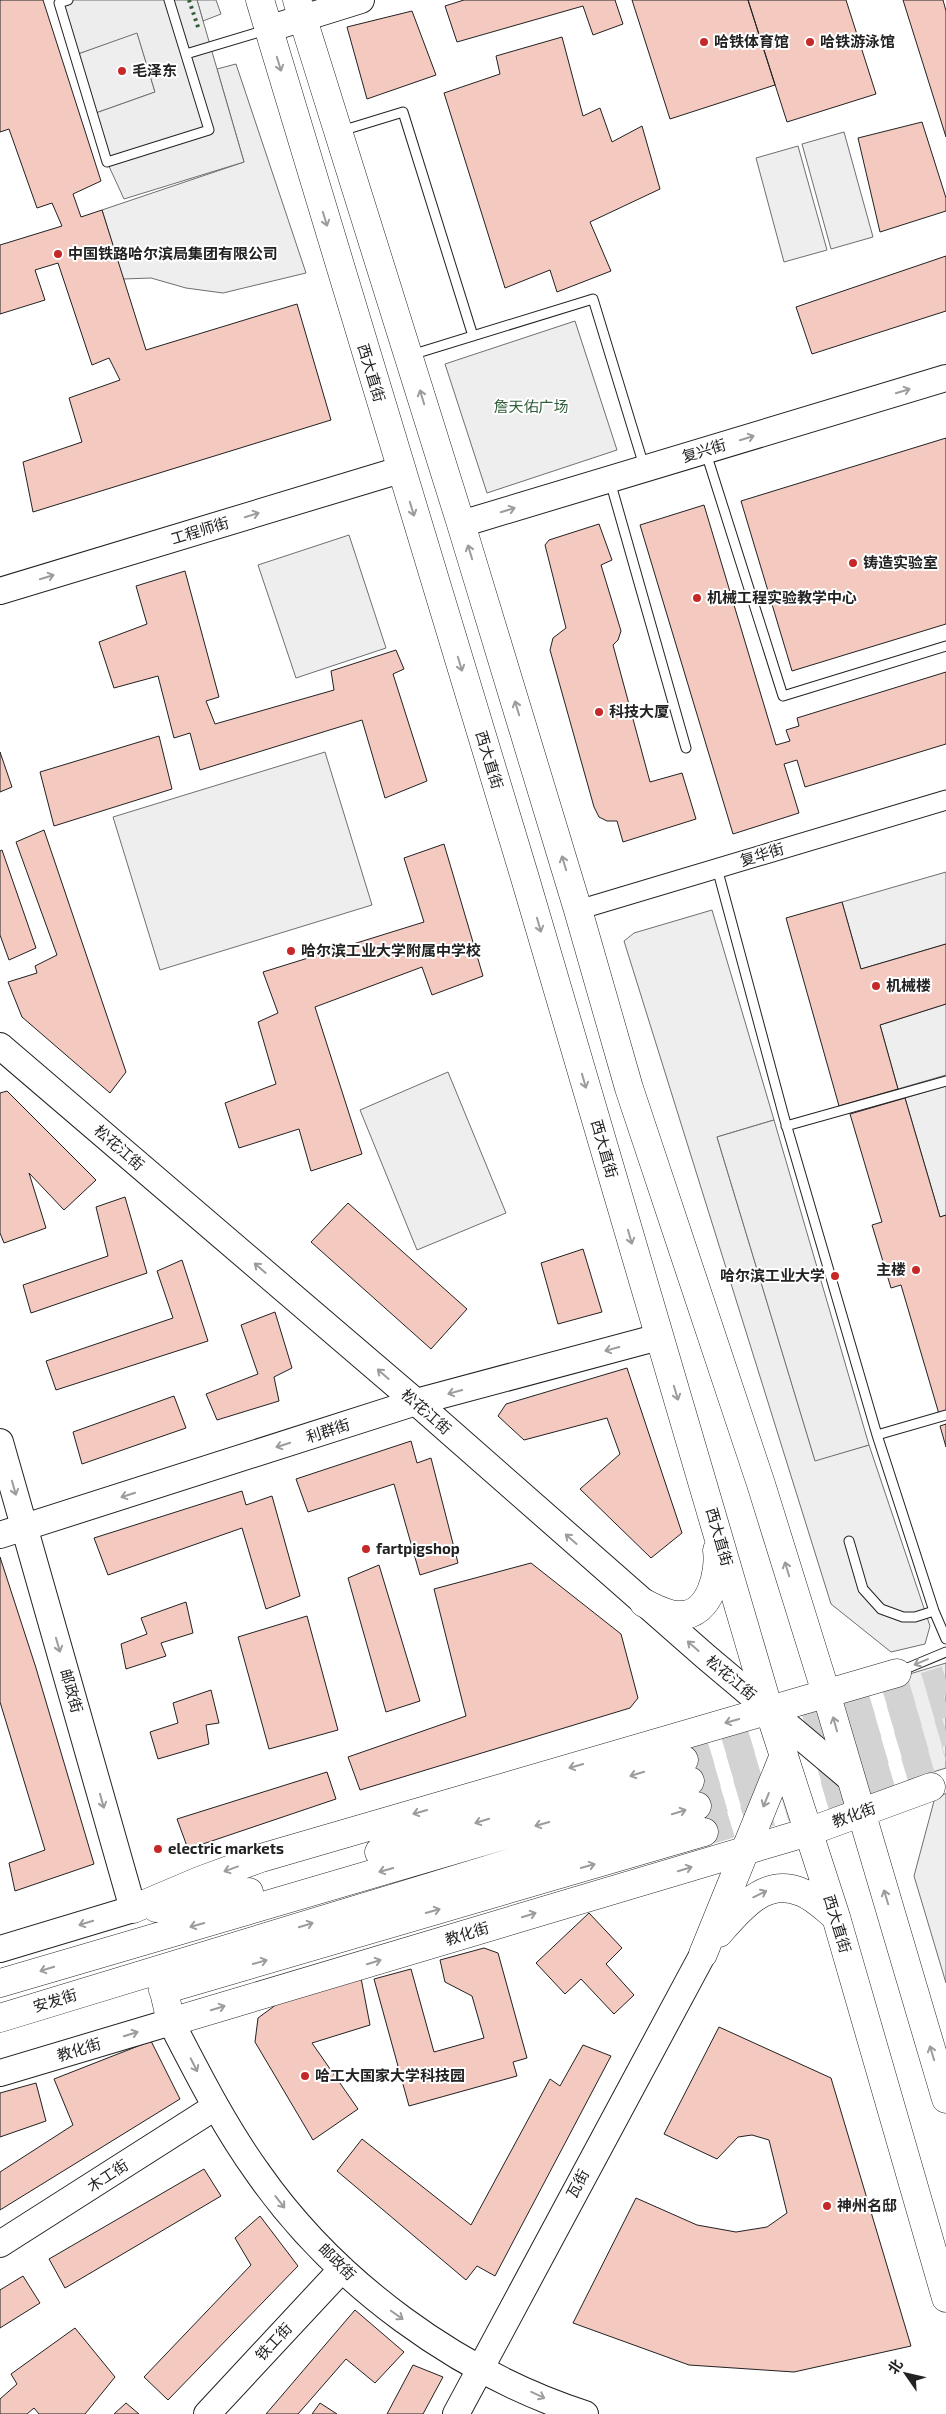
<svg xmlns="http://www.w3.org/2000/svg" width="946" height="2414" font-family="'Exo 2','Noto Sans SC',sans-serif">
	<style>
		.green { fill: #eee; stroke: #6f6f6f }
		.parking { fill: #ededed; stroke: #6f6f6f }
		.building { fill: #f3c9c0; stroke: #222 }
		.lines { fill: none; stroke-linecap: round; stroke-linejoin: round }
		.highway-tunnel { stroke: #d3d3d3; stroke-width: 28; stroke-dasharray: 28 14; stroke-linecap: butt }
		.lane-casing { stroke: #222; stroke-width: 11 }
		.street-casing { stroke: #222; stroke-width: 21 }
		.secondary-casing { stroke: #222; stroke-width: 28 }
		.primary-casing { stroke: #222; stroke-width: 29 }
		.highway-casing { stroke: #222; stroke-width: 29 }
		.lane { stroke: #fff; stroke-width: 9 }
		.street { stroke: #fff; stroke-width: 19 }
		.secondary { stroke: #fff; stroke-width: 26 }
		.primary { stroke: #fff; stroke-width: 28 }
		.highway { stroke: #fff; stroke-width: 28 }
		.hedge { stroke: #2f5e38; stroke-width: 4; stroke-dasharray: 2.5 4; stroke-linecap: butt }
		.oneway { stroke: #9c9c9c }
		.poi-dot { fill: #c62828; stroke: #fff; stroke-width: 2 }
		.labels { text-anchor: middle; stroke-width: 4; stroke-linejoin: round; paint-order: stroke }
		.poi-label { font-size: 15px; font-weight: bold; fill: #222; stroke: #fff; text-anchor: start }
		.street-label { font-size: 15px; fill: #222; stroke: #fff }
		.park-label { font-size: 15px; fill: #2f5e38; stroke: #fff }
	</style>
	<rect width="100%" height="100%" fill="#fff"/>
	<path class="green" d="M197 0H216L221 14 203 21Z
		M137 32 155 92 93 114 75 55Z
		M236 64 306 273 223 293 186 288 151 278 123 279 102 210 244 162 217 69Z
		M844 132 873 237 831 249 802 144Z
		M798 146 827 250 784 262 756 158Z
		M575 321 617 450 487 493 445 364Z
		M349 535 386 648 296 678 258 565Z
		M325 752 372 905 160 970 113 817Z
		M946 872V944L861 969 842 902Z
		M712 910 774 1120 717 1137 815 1460 869 1445 930 1626 925 1644 891 1652 831 1604 624 941 634 933Z
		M946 1004V1075L898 1089 880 1025Z
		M448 1072 506 1213 417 1250 360 1110Z
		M946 1086V1215L940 1217 905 1098Z
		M946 1663V1768L933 1772 927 1769 900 1683 903 1676Z
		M946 1793V1983L914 1876 934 1801Z"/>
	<path class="parking" d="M58 0H197L244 162 124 199 107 162 93 114 155 92 137 33 75 55Z
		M774 1120 869 1445 815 1461 717 1137Z"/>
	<path class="building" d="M0 0H43L101 181 73 194 81 217 102 210 146 350 297 304 331 420 33 512 23 462 82 442 69 398 120 380 109 358 92 365 58 263 35 270 45 300 0 314V245L62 226 52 203 37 208 9 129 0 132Z
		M464 0H615L623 24 593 35 583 6 457 42 445 6Z
		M632 0H748L775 85 670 119Z
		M748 0H846L876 94 787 122Z
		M903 0H943L946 11V137Z
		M412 11 436 75 367 99 347 27Z
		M562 37 583 116 600 108 612 142 642 126 660 189 590 222 611 271 557 292 550 270 505 288 444 93 500 74 496 56Z
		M922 122 946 198V211L880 232 858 138Z
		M946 256V311L812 354 796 307Z
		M946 438V624L792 671 741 501Z
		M704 505 776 745 790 741 786 730 799 726 797 718 946 672V744L805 787 797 760 784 764 799 813 733 834 640 525Z
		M599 524 612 560 601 565 621 631 618 640 613 645 650 782 682 773 696 819 623 842 617 821H607L599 817 594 807 550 650 553 638 566 628 545 545 549 540Z
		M185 571 219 697 206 701 215 724 334 690 331 671 396 650 404 669 393 674 427 781 385 798 362 720 200 770 190 733 174 738 158 676 114 688 99 642 147 624 136 586Z
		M159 736 172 789 54 826 40 772Z
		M0 752 12 787 0 792Z
		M44 830 126 1072 110 1093 22 1017 8 982 37 973 35 966 57 955 16 842Z
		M444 844 483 976 432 995 422 967 315 1007 362 1154 311 1171 299 1129 239 1148 225 1103 276 1084 258 1022 278 1013 263 972 424 922 404 858Z
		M2 850 36 948 9 960 0 935V851Z
		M842 902 861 969 946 944V1004L880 1025 898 1089 839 1106 786 918Z
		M7 1091 96 1180 64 1210 29 1173 46 1228 4 1243 0 1233V1093Z
		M905 1098 940 1217 946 1215V1411L939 1414 901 1285 891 1288 872 1225 882 1222 850 1114Z
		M125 1197 147 1273 31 1313 23 1285 108 1256 96 1207Z
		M348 1203 467 1309 431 1349 311 1242Z
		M583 1249 602 1312 558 1324 541 1263Z
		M182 1260 208 1341 56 1390 46 1361 173 1318 157 1271Z
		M275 1312 292 1368 274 1377 279 1401 217 1420 206 1394 258 1374 241 1325Z
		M627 1368 682 1533 651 1558 580 1489 620 1454 607 1418 524 1440 498 1416 506 1404Z
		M174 1396 186 1428 82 1464 73 1432Z
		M946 1424V1447L940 1426Z
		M411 1441 417 1463 431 1458 458 1563 420 1575 394 1484 308 1512 296 1479Z
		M242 1491 246 1505 272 1496 300 1596 266 1609 242 1528 108 1575 94 1538Z
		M0 1557 36 1668 94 1864 15 1891 9 1863 45 1850 0 1702Z
		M531 1563 621 1634 638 1698 630 1708 360 1790 348 1757 466 1716 434 1589Z
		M379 1565 420 1701 386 1712 348 1578Z
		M186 1602 193 1633 161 1643 166 1656 126 1669 121 1644 147 1634 141 1618Z
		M307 1616 338 1730 269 1749 238 1637Z
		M211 1690 219 1723 206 1725 209 1744 158 1759 150 1732 178 1723 173 1703Z
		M327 1772 336 1799 188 1849 177 1819Z
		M589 1913 622 1948 606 1964 634 1995 614 2014 581 1979 565 1994 536 1963Z
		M484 1948 498 1953 527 2058 513 2062 517 2076 409 2106 374 1979 411 1969 434 2052 484 2038 472 1996 445 1982 440 1960Z
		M361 1978 370 2025 312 2043 358 2109 313 2140 255 2042 258 2018 277 2004Z
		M719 2027 831 2078 911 2346 794 2372 689 2365 573 2323 636 2198 697 2225 736 2232 767 2227 787 2213 769 2140 752 2135 738 2137 717 2159 664 2134Z
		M151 2041 180 2099 0 2210V2172L73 2125 54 2079Z
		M583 2045 611 2056 495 2276 477 2266 466 2280 337 2171 362 2139 471 2225 550 2079 560 2086Z
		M36 2083 46 2121 0 2137V2093Z
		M204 2169 221 2196 65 2288 49 2259Z
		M260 2216 298 2266 168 2400 144 2377 251 2265 235 2238Z
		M23 2276 40 2303 0 2328V2290Z
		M355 2310 404 2352 375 2383 346 2359 298 2414H266Z
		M75 2328 115 2377 85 2414H39L34 2408 27 2414H0V2399L17 2384 11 2374Z
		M413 2365 443 2377 423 2414H387Z
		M126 2403 139 2414H114Z
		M320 2403 337 2414H312Z"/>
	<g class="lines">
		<path class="highway-tunnel" d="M684 1760 946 1680
			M690 1781 946 1703
			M697 1806 946 1731
			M704 1832 946 1759"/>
		<g class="lane-casing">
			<path id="lane" d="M68 0 59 3 107 162 209 130 169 0
				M186 54 266 30
				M341 131 403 112 473 336
				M411 355 593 299 644 466
				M706 453 783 696 946 646
				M610 481 686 748
				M717 868 784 1117 877 1435
				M786 1126 946 1081
				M946 1415 877 1435 934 1611 946 1639
				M849 1541 863 1589 881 1609 903 1617H915L934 1611
				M898 1672 946 1652"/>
		</g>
		<g class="street-casing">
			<path id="street" d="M578 910 946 800"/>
		</g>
		<g class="secondary-casing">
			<path id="secondary" d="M268 29 361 0
				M461 524 946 378
				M0 591 400 470
				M0 1046 416 1402 705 1656 851 1779
				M0 1442 133 1909 0 1949
				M0 1535 416 1402 659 1337
				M0 2073 171 2022C198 2074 224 2126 258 2173 335 2283 458 2373 585 2414
				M0 2244 215 2107
				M207 2414 342 2269
				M456 2414 703 1954"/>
		</g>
		<g class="primary-casing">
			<path id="primary" d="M260 0 525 878 769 1710 836 1917 946 2298
				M297 0 461 524 578 910 629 1088 761 1484 826 1693 946 2099
				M644 1603C655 1608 668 1616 681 1615 710 1615 720 1573 717 1550
				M719 1933C740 1909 765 1877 801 1892 814 1897 825 1908 836 1917
				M703 1954 784 1755"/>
		</g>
		<g class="highway-casing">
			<path id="highway" d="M379 1852 684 1760
				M156 1908C188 1906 219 1901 249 1892
				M133 1909 199 1881 261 1858 897 1673
				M159 1970 171 2022 808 1832 931 1787
				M0 1983 690 1781
				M163 1990 704 1832
				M0 2018 697 1806"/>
		</g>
		<use href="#lane" class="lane"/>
		<use href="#street" class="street"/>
		<use href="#secondary" class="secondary"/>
		<use href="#primary" class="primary"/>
		<use href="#highway" class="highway"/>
		<path class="hedge" d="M189 0 199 30"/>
	</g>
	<defs><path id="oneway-shaft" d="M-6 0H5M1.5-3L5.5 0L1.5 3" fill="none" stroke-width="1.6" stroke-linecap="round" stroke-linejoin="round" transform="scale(1.25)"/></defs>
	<g class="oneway">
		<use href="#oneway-shaft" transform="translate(279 64) rotate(73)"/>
		<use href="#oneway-shaft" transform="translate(325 219) rotate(73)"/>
		<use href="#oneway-shaft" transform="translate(903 391) rotate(-17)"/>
		<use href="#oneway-shaft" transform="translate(422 397) rotate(-107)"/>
		<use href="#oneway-shaft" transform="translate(747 438) rotate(-17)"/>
		<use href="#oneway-shaft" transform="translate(412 509) rotate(73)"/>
		<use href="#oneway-shaft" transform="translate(508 510) rotate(-17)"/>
		<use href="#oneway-shaft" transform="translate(252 515) rotate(-17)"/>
		<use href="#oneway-shaft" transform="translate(470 552) rotate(-107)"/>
		<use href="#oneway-shaft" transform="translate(47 577) rotate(-17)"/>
		<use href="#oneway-shaft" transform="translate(460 664) rotate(73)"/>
		<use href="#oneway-shaft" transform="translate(517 708) rotate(-107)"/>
		<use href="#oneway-shaft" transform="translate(564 863) rotate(-107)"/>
		<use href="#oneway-shaft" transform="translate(539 925) rotate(74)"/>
		<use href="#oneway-shaft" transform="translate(584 1081) rotate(74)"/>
		<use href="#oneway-shaft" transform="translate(630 1237) rotate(74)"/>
		<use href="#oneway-shaft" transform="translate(260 1268) rotate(-139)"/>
		<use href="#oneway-shaft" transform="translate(612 1349) rotate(165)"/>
		<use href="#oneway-shaft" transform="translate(383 1374) rotate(-139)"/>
		<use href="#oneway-shaft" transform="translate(455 1392) rotate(165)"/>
		<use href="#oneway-shaft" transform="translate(676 1393) rotate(73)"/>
		<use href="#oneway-shaft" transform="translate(283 1445) rotate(162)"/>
		<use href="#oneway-shaft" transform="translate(14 1488) rotate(74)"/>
		<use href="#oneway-shaft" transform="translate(128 1495) rotate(162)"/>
		<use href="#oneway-shaft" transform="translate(571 1539) rotate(-139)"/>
		<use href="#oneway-shaft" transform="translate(787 1569) rotate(-107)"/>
		<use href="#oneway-shaft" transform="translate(58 1645) rotate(74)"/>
		<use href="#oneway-shaft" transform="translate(693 1646) rotate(-139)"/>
		<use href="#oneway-shaft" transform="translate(921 1662) rotate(157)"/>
		<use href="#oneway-shaft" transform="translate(732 1721) rotate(164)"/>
		<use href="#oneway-shaft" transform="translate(835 1724) rotate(-106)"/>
		<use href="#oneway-shaft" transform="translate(576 1766) rotate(164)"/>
		<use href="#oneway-shaft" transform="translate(637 1774) rotate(163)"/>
		<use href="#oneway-shaft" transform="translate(766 1800) rotate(112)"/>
		<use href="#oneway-shaft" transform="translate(102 1801) rotate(74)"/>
		<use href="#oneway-shaft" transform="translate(420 1812) rotate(164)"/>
		<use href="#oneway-shaft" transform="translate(679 1812) rotate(-17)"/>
		<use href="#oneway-shaft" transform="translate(482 1821) rotate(163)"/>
		<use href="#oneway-shaft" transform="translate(542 1824) rotate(164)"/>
		<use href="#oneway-shaft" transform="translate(588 1866) rotate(-16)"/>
		<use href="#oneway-shaft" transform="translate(231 1869) rotate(160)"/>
		<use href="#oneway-shaft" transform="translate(685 1869) rotate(-17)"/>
		<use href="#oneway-shaft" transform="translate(386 1870) rotate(164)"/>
		<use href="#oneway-shaft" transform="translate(760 1894) rotate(-26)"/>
		<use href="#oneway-shaft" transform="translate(886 1897) rotate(-107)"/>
		<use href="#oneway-shaft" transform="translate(433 1911) rotate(-16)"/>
		<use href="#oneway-shaft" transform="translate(529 1915) rotate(-17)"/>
		<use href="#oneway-shaft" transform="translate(86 1923) rotate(163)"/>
		<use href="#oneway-shaft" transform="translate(197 1925) rotate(164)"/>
		<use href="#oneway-shaft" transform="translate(306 1925) rotate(-17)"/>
		<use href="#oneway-shaft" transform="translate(260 1962) rotate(-16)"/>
		<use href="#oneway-shaft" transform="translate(374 1962) rotate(-17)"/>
		<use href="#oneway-shaft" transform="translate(47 1969) rotate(163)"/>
		<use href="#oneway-shaft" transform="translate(218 2008) rotate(-17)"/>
		<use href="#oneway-shaft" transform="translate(131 2034) rotate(-17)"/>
		<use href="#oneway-shaft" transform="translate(932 2053) rotate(-107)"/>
		<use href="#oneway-shaft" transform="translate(194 2065) rotate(63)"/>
		<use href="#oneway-shaft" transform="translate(280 2202) rotate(52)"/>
		<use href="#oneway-shaft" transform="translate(397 2315) rotate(35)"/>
		<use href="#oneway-shaft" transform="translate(538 2395) rotate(25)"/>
	</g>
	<g class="poi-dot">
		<circle cx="704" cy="42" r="5"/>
		<circle cx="810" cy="42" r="5"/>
		<circle cx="122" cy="71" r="5"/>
		<circle cx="58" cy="254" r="5"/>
		<circle cx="853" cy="563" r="5"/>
		<circle cx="697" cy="598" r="5"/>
		<circle cx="599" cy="712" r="5"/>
		<circle cx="291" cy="951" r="5"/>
		<circle cx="876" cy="986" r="5"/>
		<circle cx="916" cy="1270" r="5"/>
		<circle cx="835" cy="1276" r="5"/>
		<circle cx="366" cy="1549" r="5"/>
		<circle cx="158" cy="1849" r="5"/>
		<circle cx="305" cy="2076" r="5"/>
		<circle cx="827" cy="2206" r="5"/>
	</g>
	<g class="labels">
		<g class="poi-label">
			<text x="714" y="47">哈铁体育馆</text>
			<text x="820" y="47">哈铁游泳馆</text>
			<text x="132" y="76">毛泽东</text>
			<text x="68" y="259">中国铁路哈尔滨局集团有限公司</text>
			<text x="863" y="568">铸造实验室</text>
			<text x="707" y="603">机械工程实验教学中心</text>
			<text x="609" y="717">科技大厦</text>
			<text x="301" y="956">哈尔滨工业大学附属中学校</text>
			<text x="886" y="991">机械楼</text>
			<text x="906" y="1275" text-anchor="end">主楼</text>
			<text x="825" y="1281" text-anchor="end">哈尔滨工业大学</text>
			<text x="376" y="1554">fartpigshop</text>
			<text x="168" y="1854">electric markets</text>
			<text x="315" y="2081">哈工大国家大学科技园</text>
			<text x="837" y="2211">神州名邸</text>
		</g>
		<g class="street-label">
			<text transform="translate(371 373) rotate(73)" y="5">西大直街</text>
			<text transform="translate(704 451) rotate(-17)" y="5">复兴街</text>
			<text transform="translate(200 531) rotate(-17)" y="5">工程师街</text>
			<text transform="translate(489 760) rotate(73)" y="5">西大直街</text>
			<text transform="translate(762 855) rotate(-17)" y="5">复华街</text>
			<text transform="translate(119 1148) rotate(41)" y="5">松花江街</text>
			<text transform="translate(604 1149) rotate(74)" y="5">西大直街</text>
			<text transform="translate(426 1412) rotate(41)" y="5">松花江街</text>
			<text transform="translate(328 1431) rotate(-18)" y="5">利群街</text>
			<text transform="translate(719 1537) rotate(74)" y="5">西大直街</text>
			<text transform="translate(731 1678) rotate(40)" y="5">松花江街</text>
			<text transform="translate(71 1691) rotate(74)" y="5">邮政街</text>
			<text transform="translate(854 1815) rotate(-20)" y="5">教化街</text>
			<text transform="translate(837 1924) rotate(73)" y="5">西大直街</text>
			<text transform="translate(467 1934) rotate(-17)" y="5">教化街</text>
			<text transform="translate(55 2001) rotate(-17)" y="5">安发街</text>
			<text transform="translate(79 2050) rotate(-17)" y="5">教化街</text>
			<text transform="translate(108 2176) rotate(-33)" y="5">木工街</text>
			<text transform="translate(578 2184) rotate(-62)" y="5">瓦街</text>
			<text transform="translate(337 2262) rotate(45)" y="5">邮政街</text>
			<text transform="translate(274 2342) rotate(-47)" y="5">铁工街</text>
		</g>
		<g class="park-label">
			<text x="531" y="412">詹天佑广场</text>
		</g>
	</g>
	<g transform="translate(906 2374) rotate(304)" stroke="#ffffff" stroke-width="4" paint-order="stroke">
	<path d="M0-4L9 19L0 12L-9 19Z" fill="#222222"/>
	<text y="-8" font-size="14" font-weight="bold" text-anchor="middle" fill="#222222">北</text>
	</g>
</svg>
